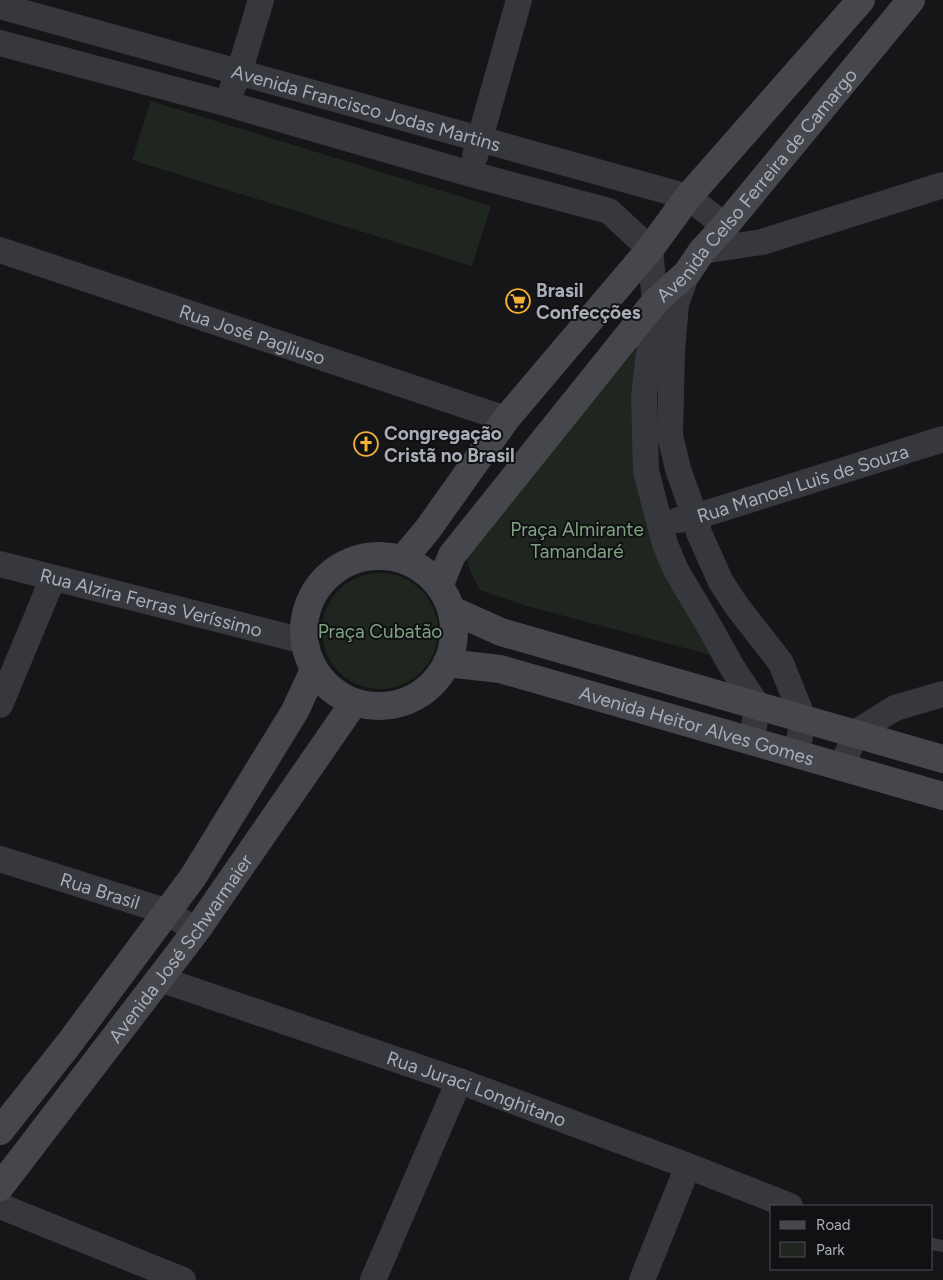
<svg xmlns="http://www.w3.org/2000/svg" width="943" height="1280" font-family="Figtree,sans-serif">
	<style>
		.green { fill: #1e261f }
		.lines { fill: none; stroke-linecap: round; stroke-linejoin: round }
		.lane { stroke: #37383d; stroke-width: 12 }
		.street { stroke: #37383d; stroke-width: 26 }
		.secondary { stroke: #45474d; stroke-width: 28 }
		.labels { text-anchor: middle; stroke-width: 4; stroke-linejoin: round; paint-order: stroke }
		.street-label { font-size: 19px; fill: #a8adb8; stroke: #111113 }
		.poi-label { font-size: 19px; font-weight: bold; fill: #a8adb8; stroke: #111113; text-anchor: start }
		.park-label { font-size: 19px; fill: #7fa381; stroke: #111113 }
	</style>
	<rect width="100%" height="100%" fill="#161618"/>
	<path class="green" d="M151 101 491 206 472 266 132 160Z
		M636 349V429L711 655 527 606 480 590 472 575 464 551 509 503Z
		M322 631a58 58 0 1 1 116 0a58 58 0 1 1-116 0Z"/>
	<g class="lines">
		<path class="lane" d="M932 1244 943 1246"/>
		<g class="street">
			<path id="s1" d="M0 6 688 197 725 226"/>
			<path d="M0 43 225 103 471 174 609 211 650 249 655 302 644 396 646 471 665 544 676 570 712 631 730 664 757 705 752 741"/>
			<path d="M232 89 239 73 261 0"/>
			<path d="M475 156 519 0"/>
			<path id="s2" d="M0 250 506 419"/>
			<path d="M702 251 762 242 943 185"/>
			<path d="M687 273 676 304 672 351 670 435 678 469 695 517 699 533 721 582 736 605 781 663 803 718 797 754"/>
			<path id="s3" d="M678 520 695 517 943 439"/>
			<path id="s4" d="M0 564 304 641"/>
			<path d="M0 705 53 578"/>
			<path d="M842 768 855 733 895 708 943 694"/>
			<path id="s5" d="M0 859 168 912 196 931"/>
			<path id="s6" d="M160 979 459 1081 688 1166 790 1206"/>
			<path d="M0 1206 183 1280"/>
			<path d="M373 1280 459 1081"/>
			<path d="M642 1280 688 1166"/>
		</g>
		<g class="secondary">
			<circle cx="379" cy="631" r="75"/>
			<path d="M403 559 428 529 506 419 650 249 688 197 861 0"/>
			<path id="s7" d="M440 584 452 555 655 302 687 273 702 251 725 226 911 0"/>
			<path d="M452 610 501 632 943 759"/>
			<path id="s8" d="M447 663 500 669 943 796"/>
			<path d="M0 1131 68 1045 193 877 295 711 314 670"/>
			<path id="s9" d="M0 1187 196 931 353 704"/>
		</g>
	</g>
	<defs>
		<g id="supermarket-ring" transform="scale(1.25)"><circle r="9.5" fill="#111113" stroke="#f2b134" stroke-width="1.5"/><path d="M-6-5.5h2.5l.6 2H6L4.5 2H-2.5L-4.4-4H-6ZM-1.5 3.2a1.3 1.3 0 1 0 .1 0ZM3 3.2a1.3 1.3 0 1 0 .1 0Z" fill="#f2b134"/></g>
		<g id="church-ring" transform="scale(1.25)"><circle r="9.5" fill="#111113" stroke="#f2b134" stroke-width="1.5"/><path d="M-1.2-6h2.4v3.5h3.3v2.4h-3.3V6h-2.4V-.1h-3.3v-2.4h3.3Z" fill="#f2b134"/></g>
	</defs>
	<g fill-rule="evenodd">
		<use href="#supermarket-ring" x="518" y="301"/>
		<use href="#church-ring" x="366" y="444"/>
	</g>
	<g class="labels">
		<g class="street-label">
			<text dy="7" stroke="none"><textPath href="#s1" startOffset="380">Avenida Francisco Jodas Martins</textPath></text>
			<text dy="7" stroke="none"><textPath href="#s7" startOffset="511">Avenida Celso Ferreira de Camargo</textPath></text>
			<text dy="7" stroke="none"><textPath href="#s2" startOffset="266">Rua José Pagliuso</textPath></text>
			<text dy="7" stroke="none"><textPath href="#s3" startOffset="130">Rua Manoel Luis de Souza</textPath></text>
			<text dy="7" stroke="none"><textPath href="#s4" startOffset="156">Rua Alzira Ferras Veríssimo</textPath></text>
			<text dy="7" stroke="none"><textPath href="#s8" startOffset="258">Avenida Heitor Alves Gomes</textPath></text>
			<text dy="7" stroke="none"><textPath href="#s5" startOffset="105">Rua Brasil</textPath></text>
			<text dy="7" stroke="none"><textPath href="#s9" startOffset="299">Avenida José Schwarmaier</textPath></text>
			<text dy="7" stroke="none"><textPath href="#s6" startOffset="335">Rua Juraci Longhitano</textPath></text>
		</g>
		<g class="poi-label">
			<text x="536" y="297">Brasil<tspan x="536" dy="22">Confecções</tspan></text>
			<text x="384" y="440">Congregação<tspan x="384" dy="22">Cristã no Brasil</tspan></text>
		</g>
		<g class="park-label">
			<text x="577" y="536">Praça Almirante<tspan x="577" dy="22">Tamandaré</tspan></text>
			<text x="380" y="638">Praça Cubatão</text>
		</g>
	</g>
	<rect x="770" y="1205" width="162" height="65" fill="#111113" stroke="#4d4f55"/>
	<rect x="780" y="1221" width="25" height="8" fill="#45474d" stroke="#4d4f55"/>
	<text x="816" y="1230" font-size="15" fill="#a8adb8">Road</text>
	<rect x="780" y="1242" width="25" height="15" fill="#1e261f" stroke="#4d4f55"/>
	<text x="816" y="1255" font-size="15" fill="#a8adb8">Park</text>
</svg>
